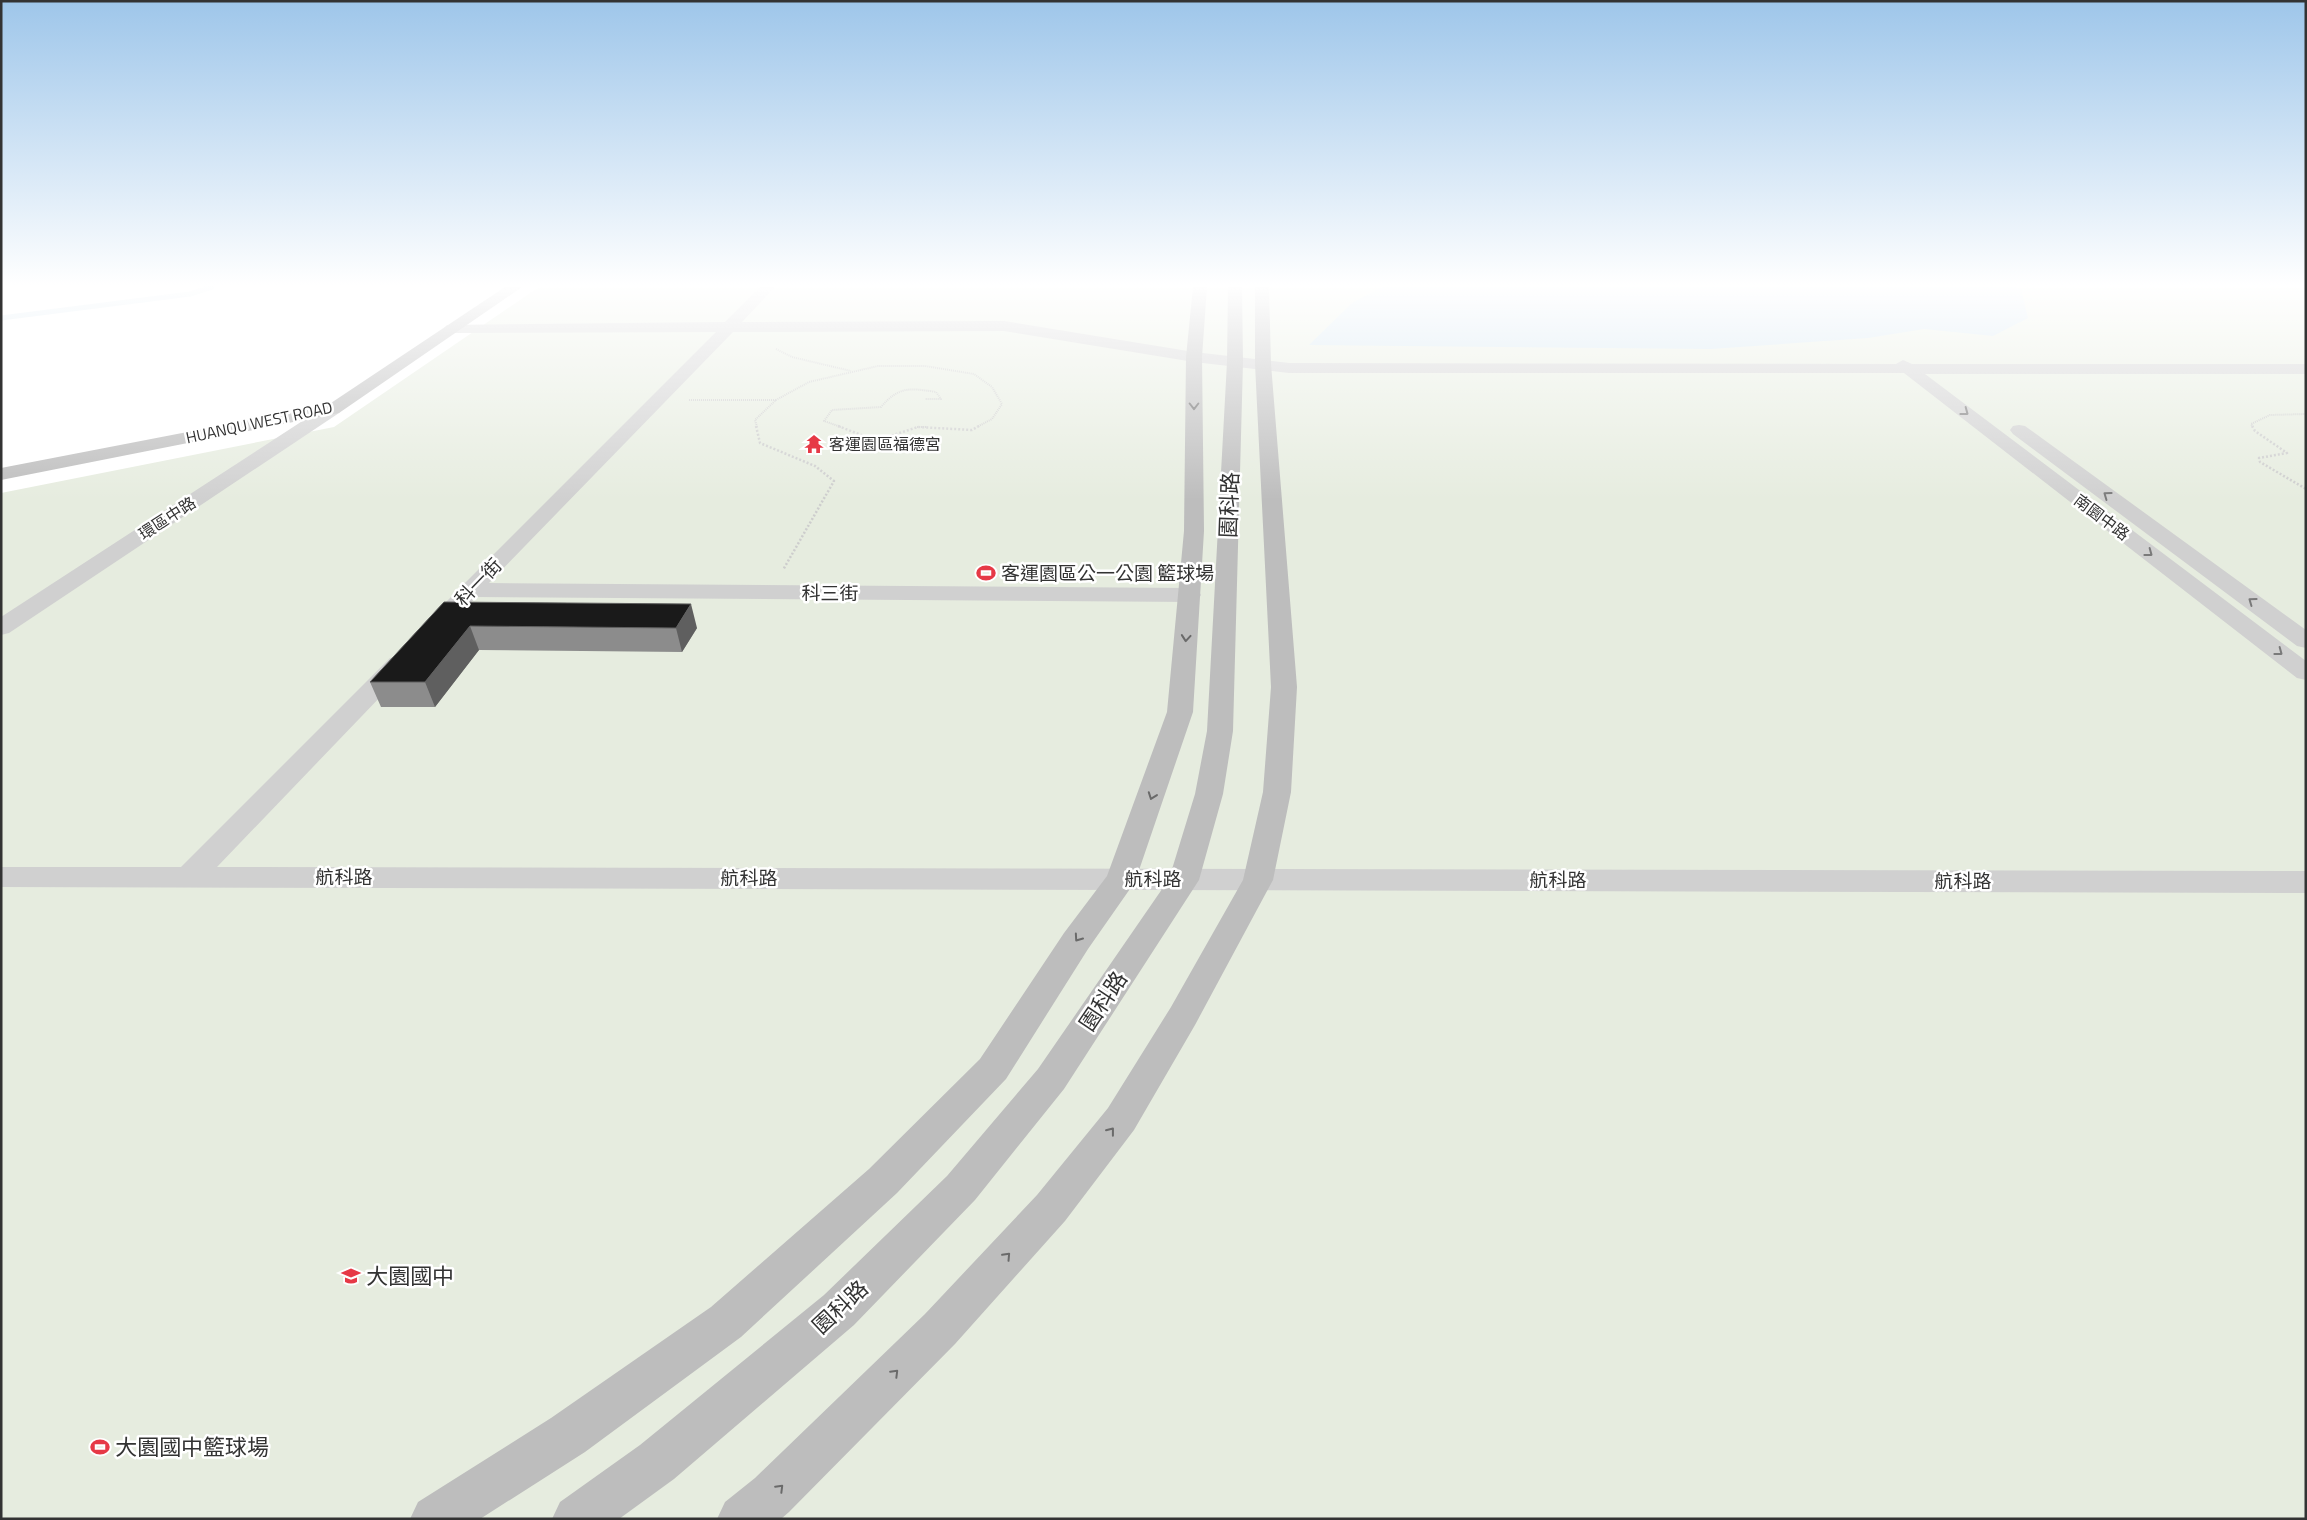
<svg xmlns="http://www.w3.org/2000/svg" width="2307" height="1520" font-family="'Titillium Web','Noto Sans TC',sans-serif">
	<style>
		.green { fill: #e6ecdf }
		.water { fill: #cfe2ee }
		.lines { fill: none; stroke-linecap: round; stroke-linejoin: round }
		.stream { stroke: #cfe2ee; stroke-width: 5 }
		.path-far1 { stroke: #cdcdcd; stroke-width: 2; stroke-dasharray: 1 1; stroke-linecap: butt }
		.path { stroke: #cdcdcd; stroke-width: 2.5; stroke-dasharray: 2 2; stroke-linecap: butt }
		.street { fill: #d0d0d0; fill-rule: evenodd }
		.secondary { fill: #bdbdbd; fill-rule: evenodd }
		.wall { fill: #8c8c8c }
		.shaded-wall { fill: #5f5f5f }
		.building { fill: #1a1a1a; stroke: #5f5f5f }
		.oneway { stroke: #6a6a6a }
		.oneway2 { stroke: #7a7a7a }
		.labels { text-anchor: middle; stroke-width: 5; stroke-linejoin: round; paint-order: stroke }
		.far-street-label { font-size: 16px; fill: #333; stroke: #fff }
		.far-poi-label { font-size: 16px; fill: #333; stroke: #fff; text-anchor: start }
		.poi-label { font-size: 19px; fill: #333; stroke: #fff; text-anchor: start }
		.street-label { font-size: 19px; fill: #333; stroke: #fff }
		.near-street-label { font-size: 22px; fill: #333; stroke: #fff }
		.near-poi-label { font-size: 22px; fill: #333; stroke: #fff; text-anchor: start }
	</style>
	<rect width="100%" height="100%" fill="#fff"/>
	<path class="green" d="M539 287H2306V1519H1V493L334 427Z"/>
	<path class="water" d="M1382 287H2015L2021 289 2028 318 1993 336 1924 329 1868 338 1711 349 1309 345 1352 303Z"/>
	<g class="lines">
		<path class="stream" d="M1 318 190 294 212 287"/>
		<path class="path-far1" d="M776 349 792 357 851 371
			M689 400H776
			M757 427 755 420 776 400 809 382 878 366H925L974 374 992 387 1002 404 992 419 977 427
			M841 427 824 421 832 410 881 407C899 386 910 388 936 392L941 399H925
			M917 427H926
			M2253 427 2251 424 2270 415 2306 414"/>
		<path class="path" d="M756 426 760 443 815 466 834 481 783 570
			M838 426 869 438 890 436 918 427 972 430 979 426
			M2252 426 2255 431 2287 453 2259 458 2260 462 2306 489"/>
		<path class="street" d="M760 287H775L742 322 1004 321 1194 352 1289 363 1896 364 1903 360 1912 364H2306V374H1925L2306 661V680L2297 678 1904 373H1289L1194 362 1004 331 733 332 489 583 1190 588 1198 590 1201 595 1198 600 1190 602 476 597C462 611 446 638 425 633L421 628 425 623 716 332 452 333 444 328 447 325 725 322Z
			M333 404 339 405 342 409 339 413 9 633 1 635V617L327 405Z
			M2019 425 2025 426 2306 630V648L2297 646 2013 434 2010 430 2013 426Z
			M399 656 408 658 411 663 408 668 217 867 2306 871V893L1 887V867H181L390 658Z"/>
		<path class="secondary" d="M505 287H522L339 413 1 480V468L328 405Z
			M1193 287H1207L1202 357 1204 531 1193 712 1136 879 1132 886 1088 949 1006 1079 897 1193 741 1337 585 1452 480 1519H410L418 1502 551 1418 711 1307 869 1169 980 1059 1064 933 1107 876 1167 712 1184 531 1186 357Z
			M1228 287H1242L1243 362 1233 731 1223 794 1199 880 1064 1089 975 1200 854 1325 674 1479 619 1519H552L560 1502 640 1445 824 1295 947 1176 1038 1069 1169 879 1195 794 1207 731 1227 362Z
			M1255 287H1269L1271 364 1297 687 1291 792 1273 880 1195 1025 1134 1130 1065 1221 955 1344 789 1512 781 1519H717L725 1502 755 1478 925 1314 1037 1195 1108 1108 1171 1007 1243 880 1263 792 1271 687 1255 364Z"/>
	</g>
	<path class="wall" d="M444 602 697 628 682 652 479 650 435 707H381L370 682Z"/>
	<path class="shaded-wall" d="M691 604 697 628 682 652 676 628Z
		M470 626 479 650 435 707 425 682Z"/>
	<path class="building" d="M444 602 691 604 676 628 470 626 425 682H370Z"/>
	<defs><path id="oneway-chevron" d="M-2-3.5L2.5 0L-2 3.5" fill="none" stroke-width="1.6" stroke-linecap="round" stroke-linejoin="round" transform="scale(1.25)"/></defs>
	<g class="oneway">
		<use href="#oneway-chevron" transform="translate(1194 406) rotate(90)"/>
		<use href="#oneway-chevron" transform="translate(1186 638) rotate(95)"/>
		<use href="#oneway-chevron" transform="translate(1152 796) rotate(110)"/>
		<use href="#oneway-chevron" transform="translate(1078 938) rotate(125)"/>
		<use href="#oneway-chevron" transform="translate(1111 1131) rotate(-52)"/>
		<use href="#oneway-chevron" transform="translate(1007 1256) rotate(-47)"/>
		<use href="#oneway-chevron" transform="translate(895 1373) rotate(-45)"/>
		<use href="#oneway-chevron" transform="translate(780 1488) rotate(-45)"/>
	</g>
	<g class="oneway2">
		<use href="#oneway-chevron" transform="translate(1965 412) rotate(37)"/>
		<use href="#oneway-chevron" transform="translate(2107 495) rotate(-144)"/>
		<use href="#oneway-chevron" transform="translate(2149 553) rotate(37)"/>
		<use href="#oneway-chevron" transform="translate(2252 601) rotate(-144)"/>
		<use href="#oneway-chevron" transform="translate(2279 652) rotate(37)"/>
	</g>
	<linearGradient id="sky" x2="0" y2="1"><stop stop-color="#9ec6ea"/><stop offset="0.57" stop-color="#fff"/><stop offset="1" stop-color="#fff" stop-opacity="0"/></linearGradient>
	<rect width="2307" height="500" fill="url(#sky)"/>
	<defs>
		<g id="temple-bare" transform="scale(1.5)"><path d="M0-6L5-2H3V0L6.5 2.5H4V6H1.5V3h-3V6H-4V2.5H-6.5L-3 0V-2H-5Z" fill="#e63946" stroke="#fff" stroke-width="2.5" paint-order="stroke"/></g>
		<g id="stadium-bare" transform="scale(1.5)"><path d="M0-5a6.5 5 0 1 0 0 10a6.5 5 0 1 0 0-10ZM-3.5-1.8h7v3.6h-7Z" fill="#e63946" stroke="#fff" stroke-width="2.5" paint-order="stroke"/></g>
		<g id="school-bare" transform="scale(1.5)"><path d="M0-5L7-2L0 1L-7-2ZM-4 1L0 2.5L4 1V4Q0 6-4 4Z" fill="#e63946" stroke="#fff" stroke-width="2.5" paint-order="stroke"/></g>
	</defs>
	<g fill-rule="evenodd">
		<use href="#temple-bare" x="814" y="444"/>
		<use href="#stadium-bare" x="986" y="573"/>
		<use href="#school-bare" x="351" y="1276"/>
		<use href="#stadium-bare" x="100" y="1447"/>
	</g>
	<g class="labels">
		<g class="far-street-label">
			<text transform="translate(259 422) rotate(-12)" y="6">HUANQU WEST ROAD</text>
			<text transform="translate(2102 517) rotate(37)" y="6">南園中路</text>
			<text transform="translate(167 518) rotate(-33)" y="6">環區中路</text>
		</g>
		<g class="far-poi-label">
			<text x="829" y="450">客運園區福德宮</text>
		</g>
		<g class="poi-label">
			<text x="1001" y="580">客運園區公一公園 籃球場</text>
		</g>
		<g class="street-label">
			<text transform="translate(478 582) rotate(-46)" y="7">科一街</text>
			<text x="830" y="600">科三街</text>
			<text x="344" y="884">航科路</text>
			<text x="749" y="885">航科路</text>
			<text x="1153" y="886">航科路</text>
			<text x="1558" y="887">航科路</text>
			<text x="1963" y="888">航科路</text>
		</g>
		<g class="near-street-label">
			<text transform="translate(1229 505) rotate(-88)" y="8">園科路</text>
			<text transform="translate(1103 1001) rotate(-56)" y="8">園科路</text>
			<text transform="translate(840 1307) rotate(-43)" y="8">園科路</text>
		</g>
		<g class="near-poi-label">
			<text x="366" y="1284">大園國中</text>
			<text x="115" y="1455">大園國中籃球場</text>
		</g>
	</g>
	<rect width="2307" height="1520" fill="none" stroke="#333333" stroke-width="5"/>
</svg>
